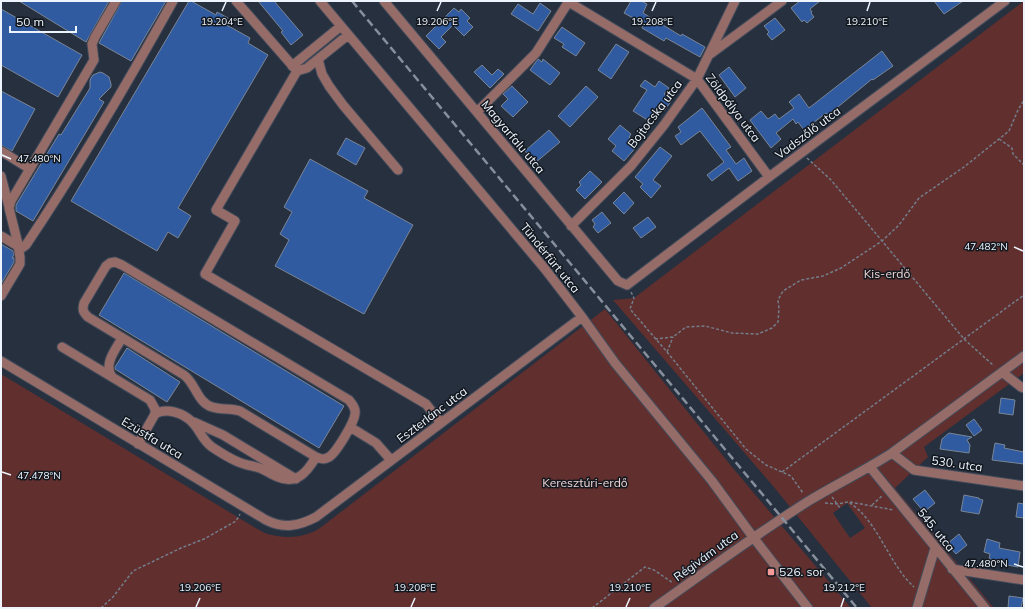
<svg xmlns="http://www.w3.org/2000/svg" width="1025" height="609" font-family="Mulish,sans-serif">
	<style>
		.green { fill: #612f2e; fill-rule: evenodd }
		.building { fill: #305ba0; stroke: #798597 }
		.lines { fill: none; stroke-linecap: round; stroke-linejoin: round }
		.minor-casing { stroke: #424b5a; stroke-width: 11 }
		.path { stroke: #747d8a; stroke-width: 1.5; stroke-dasharray: 3 2; stroke-linecap: butt }
		.minor { stroke: #966c69; stroke-width: 9 }
		.rail { stroke: #868f9b; stroke-width: 2.5; stroke-dasharray: 8 4; stroke-linecap: butt }
		.ticks { fill: none; stroke: #edf4fe; stroke-width: 1.5 }
		.poi-dot { fill: #f59b97; stroke: #13181f; stroke-width: 1.5 }
		.labels { text-anchor: middle; stroke-width: 3; stroke-linejoin: round; paint-order: stroke }
		.street-label { font-size: 12px; fill: #edf4fe; stroke: #13181f }
		.park-label { font-size: 12px; fill: #f1d6d4; stroke: #13181f }
		.poi-label { font-size: 12px; fill: #edf4fe; stroke: #13181f; text-anchor: start }
		.ticks-label { font-size: 10px; text-anchor: middle; fill: #edf4fe; stroke: #13181f; stroke-width: 3; stroke-linejoin: round; paint-order: stroke }
	</style>
	<rect width="100%" height="100%" fill="#26303f"/>
	<path class="green" d="M1024 1V373L924 447 928 457 895 488 994 608H872L773 486 613 300 634 298ZM847 503 865 528 850 538 833 513Z
		M605 309 732 467 851 608H1V374L249 524C256 528 264 534 272 535 289 539 306 537 320 528Z"/>
	<path class="building" d="M19 1H109L86 42Z
		M122 1H166L131 61 99 43Z
		M189 1H191L216 15 217 12 228 18 225 24 250 38 248 43 268 55 178 208 191 216 178 238 168 232 157 251 71 201Z
		M258 1H274L303 35 291 45 281 32 283 31Z
		M631 1H641L647 4 643 13 681 36 682 34 705 47 700 57 666 38 664 41 642 28 644 24 624 13Z
		M800 1H820L810 9 812 12 811 13 814 17 807 23 804 20 802 22 791 8Z
		M934 1H963L944 14Z
		M540 3 551 11 538 31 511 14 518 4 533 14Z
		M454 8 459 12 461 9 470 18 467 21 473 27 464 36 453 25 441 37 446 42 439 49 426 36Z
		M1 9 82 55 58 97 1 65Z
		M775 18 785 30 772 40 767 34 769 32 764 26Z
		M562 27 585 43 576 56 562 47 564 44 554 38Z
		M616 44 629 52 611 79 598 70Z
		M882 51 893 66 873 80 872 79 828 115 826 113 804 130 798 122 796 124 793 119 776 133 781 139 771 148 750 120 761 111 768 119 775 114 779 119 794 108 789 102 799 94 809 108Z
		M538 59 542 62 543 59 560 73 550 85 530 70Z
		M482 65 492 75 498 69 504 74 490 88 474 72Z
		M729 67 746 88 735 97 719 75Z
		M100 72 103 73 109 77 111 84V87L99 99 104 102 33 221 16 211V205L59 134 61 135 90 88V81L91 78 93 75Z
		M645 80 655 87 659 81 669 88 664 94 672 100 664 111 658 107 649 121 633 111 647 90 640 86Z
		M512 86 528 102 513 117 501 106 508 99 503 94Z
		M586 86 598 97 570 127 558 116Z
		M1 91 35 109 12 151 1 145Z
		M702 108 731 147 726 150 736 164 744 158 752 171 738 181 729 168 712 181 707 175 724 162 700 131 681 145 675 136 681 132 678 127Z
		M620 125 631 134 629 137 638 145 624 161 612 151 616 146 608 139Z
		M549 130 560 142 535 163 525 151Z
		M346 138 365 148 356 165 337 154Z
		M660 147 672 156 653 180 661 186 651 198 640 187 643 184 635 177Z
		M310 159 368 191 364 198 413 225 364 314 275 266 289 240 280 234 292 212 284 207Z
		M590 171 602 182 585 199 576 190 581 185 579 182Z
		M624 192 634 203 624 214 613 203Z
		M602 212 611 223 598 233 593 227 595 224 592 220Z
		M648 217 656 227 641 238 633 228Z
		M1 244 13 251 14 255 12 258H14V262L1 284Z
		M124 273 344 406 319 448 99 315Z
		M127 348 180 382 167 402 115 369V367Z
		M1001 398 1015 400 1013 415 999 413Z
		M974 419 982 430 974 436 966 425Z
		M949 433 972 437 967 440 970 445 969 453 940 449 942 439Z
		M995 443 1005 445 1004 448 1024 452V464L992 460Z
		M925 490 935 503 924 512 913 499Z
		M964 495 979 498V499L983 500 979 514 961 511Z
		M1018 503 1024 504V518L1016 517Z
		M959 534 967 545 956 554 947 544Z
		M987 539 1000 543 999 548 1020 552 1018 567 1007 565V563L989 559 990 554 984 552Z
		M1009 596 1023 598 1021 608H1008Z"/>
	<g class="lines">
		<g class="minor-casing">
			<path id="minor" d="M116 1 95 37 92 44 94 60 11 201 9 208 18 244 22 248 26 245C79 166 127 84 173 1
				M236 1 297 71 216 210 235 221 205 274 426 404 441 423
				M320 1 545 269 582 317 615 363 712 481 753 537 808 608
				M384 1 618 281 627 285 769 177 1005 1
				M567 1 697 79 769 177
				M709 55 782 1
				M318 59 322 74 329 86 343 105 398 170
				M292 66 341 26
				M297 71 307 68 348 35
				M477 112 536 53 569 1
				M1 151 30 169
				M1 176 9 207
				M571 226 631 166 664 125 697 79 735 1
				M1 236 18 246 20 257V264L1 296
				M115 262 122 265 349 400C352 404 356 408 355 414 354 423 336 453 329 457 324 460 321 459 316 457L240 411C231 408 221 410 212 407 197 402 196 384 184 375L88 317C83 312 82 310 84 303L106 266 110 263Z
				M122 338C116 349 103 364 112 377L150 400 155 409V414
				M62 347 112 377
				M1 361 266 520C284 529 299 526 316 517L582 317
				M1002 372 1021 387 1024 388
				M194 422 223 435 296 479
				M350 427 376 443 391 460
				M138 444 155 414C166 407 184 413 193 423 200 430 202 440 212 447 221 453 233 461 244 464 250 466 256 466 262 469 267 471 272 475 278 477 297 485 307 472 316 457
				M892 453 914 470 1024 486
				M870 467 985 608
				M952 569 1024 580
				M654 608C705 572 755 535 807 502 835 485 864 471 892 453L1024 356
				M917 608 935 548"/>
		</g>
		<path class="path" d="M999 139 1012 148 1013 154 1024 165
			M807 158 831 180 964 339 994 366
			M631 292 634 298 630 309 667 352 746 449 766 465 791 476 803 493
			M655 339 673 337 686 327 705 326 732 333 758 334 772 328 778 322 779 308 778 300 783 291 801 280 823 276 841 268 882 241 899 225 919 198 964 167 1009 131 1018 110 1024 100
			M667 352 673 337
			M782 472 1024 295
			M832 497 840 508
			M850 502 894 510
			M825 503 837 504 848 502C877 518 889 565 914 587
			M872 505 882 496
			M101 608 113 597 133 571 181 548 204 539 236 521 240 514
			M592 608 645 567 654 570 673 583"/>
		<use href="#minor" class="minor"/>
		<path class="rail" d="M352 1 857 608"/>
	</g>
	<path class="ticks" d="M222 11 226 2M437 11 441 2M652 11 656 2M867 11 870 2M2 155 11 159M1014 247 1023 251M2 472 11 475M1014 564 1023 567M196 607 200 598M411 607 415 598M626 607 630 598M841 607 844 598"/>
	<rect class="poi-dot" x="767" y="568" width="8" height="8" rx="2"/>
	<g class="labels">
		<g class="street-label">
			<text transform="translate(733 108) rotate(53)" y="4">Zöldpálya utca</text>
			<text transform="translate(655 114) rotate(-53)" y="4">Bojtocska utca</text>
			<text transform="translate(808 133) rotate(-37)" y="4">Vadszőlő utca</text>
			<text transform="translate(513 137) rotate(50)" y="4">Magyarfalu utca</text>
			<text transform="translate(550 258) rotate(51)" y="4">Tündérfürt utca</text>
			<text transform="translate(432 415) rotate(-37)" y="4">Eszterlánc utca</text>
			<text transform="translate(152 438) rotate(31)" y="4">Ezüstfa utca</text>
			<text transform="translate(957 464) rotate(8)" y="4">530. utca</text>
			<text transform="translate(936 530) rotate(51)" y="4">545. utca</text>
			<text transform="translate(706 556) rotate(-36)" y="4">Régivám utca</text>
		</g>
		<g class="park-label">
			<text x="887" y="278">Kis-erdő</text>
			<text x="585" y="487">Keresztúri-erdő</text>
		</g>
		<g class="poi-label">
			<text x="779" y="576">526. sor</text>
		</g>
	</g>
	<g class="ticks-label">
		<text x="437" y="25">19.206°E</text>
		<text x="652" y="25">19.208°E</text>
		<text x="867" y="25">19.210°E</text>
		<text x="222" y="25">19.204°E</text>
		<text x="39" y="162">47.480°N</text>
		<text x="986" y="250">47.482°N</text>
		<text x="39" y="479">47.478°N</text>
		<text x="986" y="567">47.480°N</text>
		<text x="200" y="591">19.206°E</text>
		<text x="415" y="591">19.208°E</text>
		<text x="630" y="591">19.210°E</text>
		<text x="844" y="591">19.212°E</text>
	</g>
	<rect width="1025" height="609" fill="none" stroke="#edf4fe" stroke-width="4"/>
	<path d="M10 26v6h66v-6" fill="none" stroke="#edf4fe" stroke-width="2"/>
	<text x="16" y="26" font-size="12" fill="#edf4fe" stroke="#13181f" stroke-width="3" paint-order="stroke">50 m</text>
</svg>
